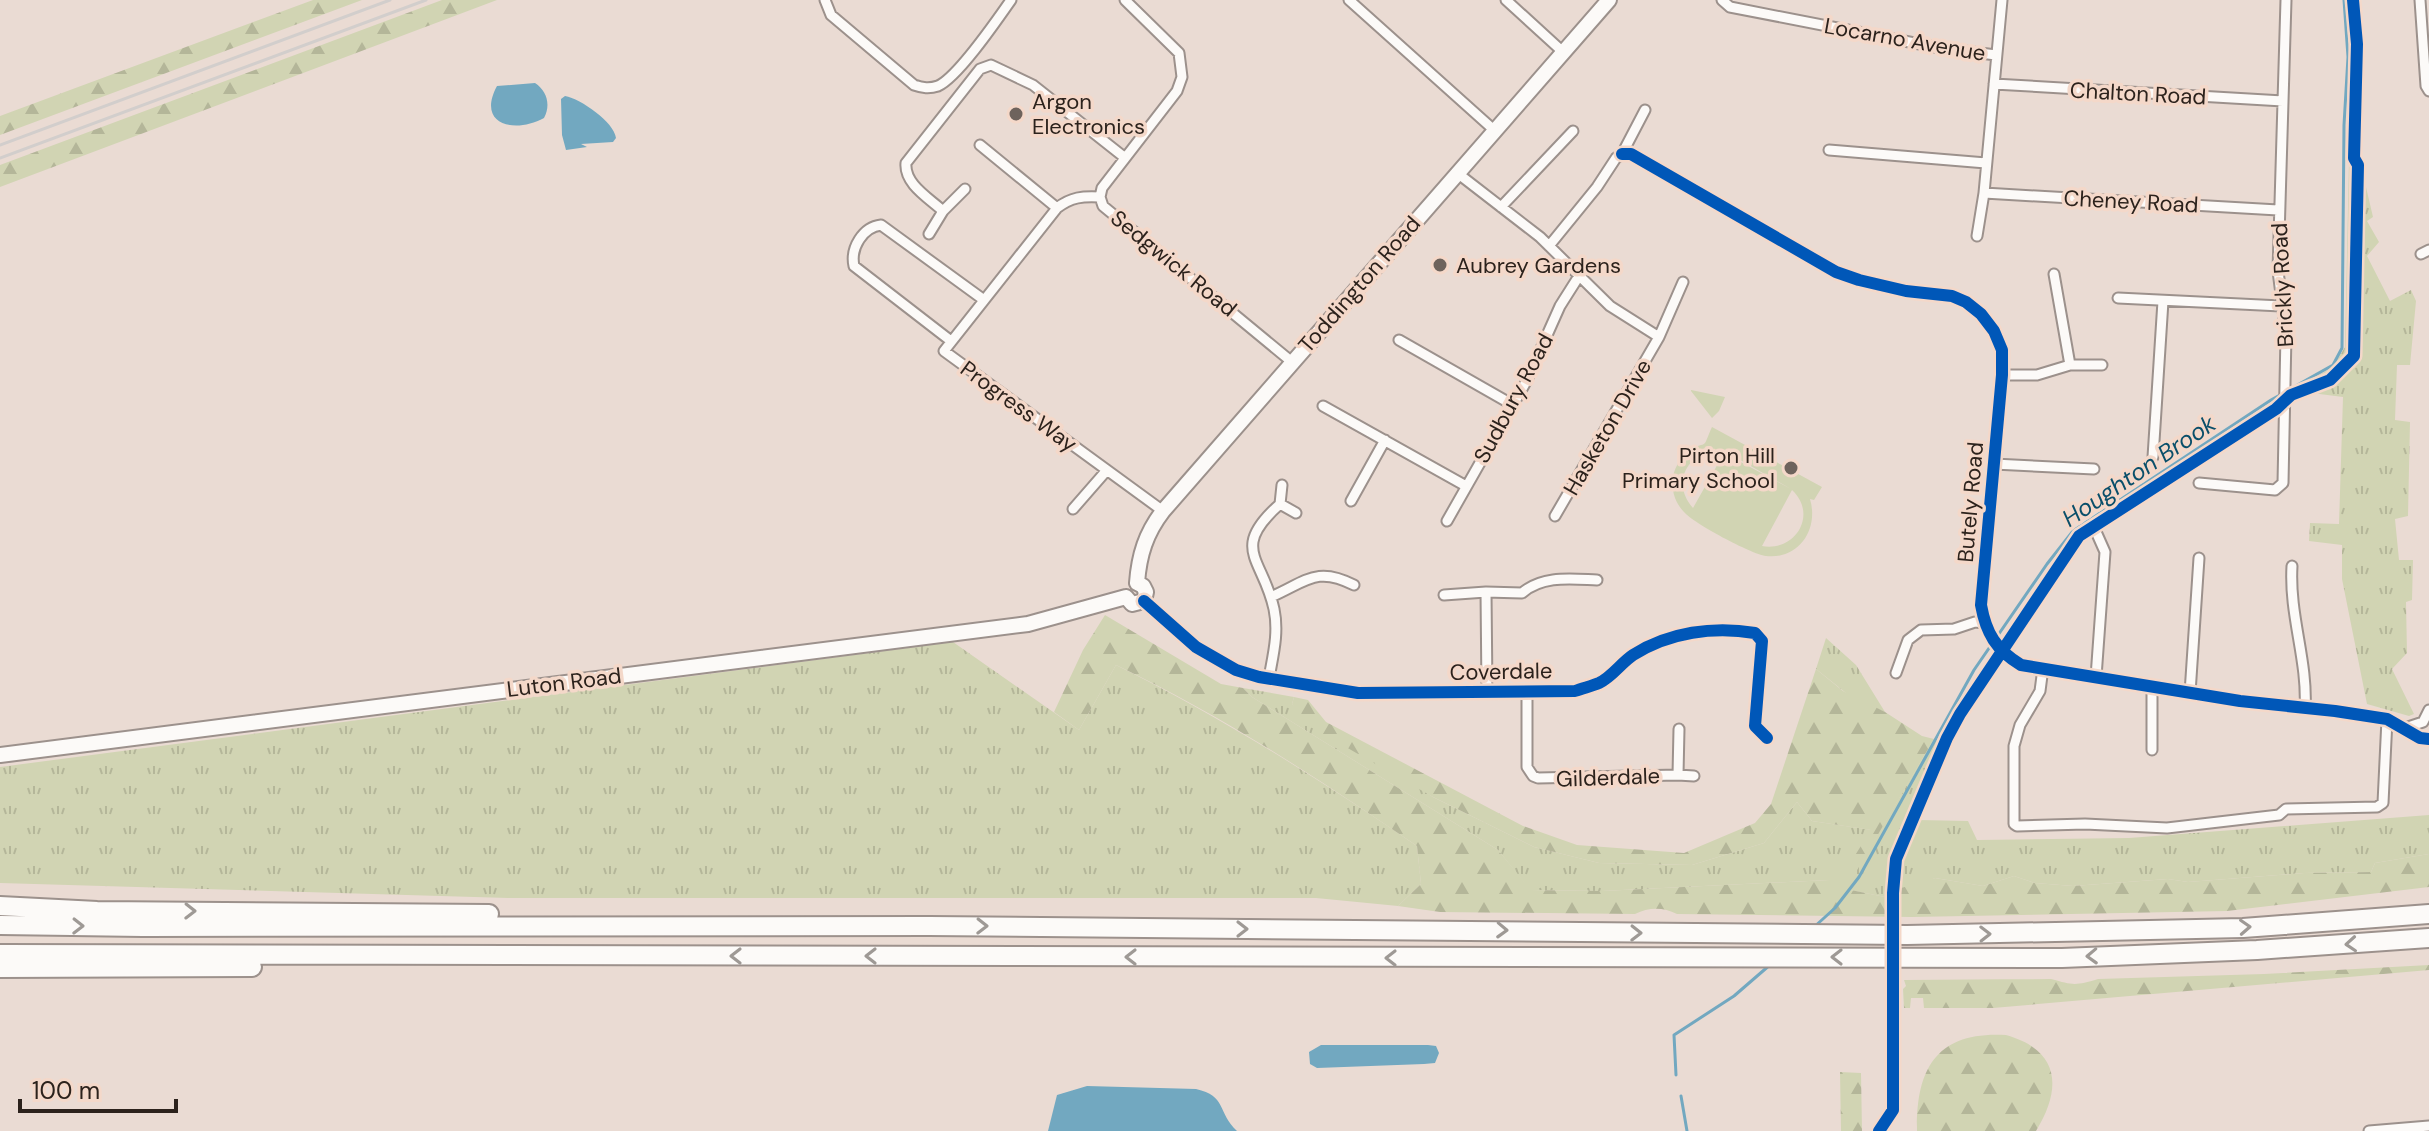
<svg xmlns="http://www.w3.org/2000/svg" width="2429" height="1131" font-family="'DM Sans',sans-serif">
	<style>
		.grass { fill: url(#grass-tufts) }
		.forest { fill: url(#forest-firs) }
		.pitch { fill: #d1d4b3; fill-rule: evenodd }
		.water { fill: #72a8c0 }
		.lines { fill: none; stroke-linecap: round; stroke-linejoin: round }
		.stream { stroke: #72a8c0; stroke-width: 3 }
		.street-casing { stroke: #9c918c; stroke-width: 13 }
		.secondary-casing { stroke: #9c918c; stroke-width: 18 }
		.highway-casing { stroke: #9c918c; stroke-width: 22 }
		.street { stroke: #fcfaf8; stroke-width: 9 }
		.secondary { stroke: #fcfaf8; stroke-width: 14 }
		.highway { stroke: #fcfaf8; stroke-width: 18 }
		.rail { stroke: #d2cecc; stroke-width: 3 }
		.cycleway-casing { stroke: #f4d8c9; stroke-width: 17 }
		.cycleway { stroke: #0057b8; stroke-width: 12 }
		.oneway { stroke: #9e9995 }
		.poi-dot { fill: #6e635c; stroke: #f4d8c9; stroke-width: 3 }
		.labels { text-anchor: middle; stroke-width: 7; stroke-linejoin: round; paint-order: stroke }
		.street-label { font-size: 22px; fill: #2c221c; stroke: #f4d8c9 }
		.poi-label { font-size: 22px; fill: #2c221c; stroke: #f4d8c9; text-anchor: start }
		.water-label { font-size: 24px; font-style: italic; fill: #0a4f6a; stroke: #f4d8c9 }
	</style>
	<defs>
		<pattern id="grass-tufts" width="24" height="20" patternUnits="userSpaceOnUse" patternTransform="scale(2)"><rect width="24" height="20" fill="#d1d4b3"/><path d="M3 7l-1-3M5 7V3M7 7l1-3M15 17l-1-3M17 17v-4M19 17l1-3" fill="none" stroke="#b4b699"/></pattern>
		<pattern id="forest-firs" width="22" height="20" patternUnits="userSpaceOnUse" patternTransform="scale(2)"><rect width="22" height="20" fill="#d1d4b3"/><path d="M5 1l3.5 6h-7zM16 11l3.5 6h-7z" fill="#b4b699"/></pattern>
	</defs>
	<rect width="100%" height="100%" fill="#eadbd3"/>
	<path class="grass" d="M2359 157 2373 217 2367 221 2379 242 2367 256 2390 301 2411 290 2416 301 2410 365H2397L2395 420 2410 422 2408 516 2395 519 2399 560H2413L2412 600 2406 602 2407 653 2392 669 2414 714 2409 716 2367 704 2342 579V545L2309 541 2310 523 2339 524 2343 397 2296 391V388L2333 367 2345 347 2349 160Z
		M1826 638 1856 665 1885 712 1851 697 1816 669Z
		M953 642 1079 730 1116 665C1221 717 1321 780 1417 846L1421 884 1398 906 1316 898H508L0 883V767Z
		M1243 688 1294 697 1292 704 1433 797 1534 847 1599 863 1692 865 1764 843 1797 802 1812 821 1872 830 1843 876 1850 881 1934 739 1946 746 1918 820 1968 821 1977 840 2129 838 2429 815V854L2375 863 2371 872 2304 873 2188 882 2168 879 2073 886 2035 883 2014 876 1983 886 1935 878 1890 898 1845 889 1829 880 1602 891 1530 890 1498 850 1252 697Z"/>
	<path class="forest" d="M313 0H362L0 135V116Z
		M442 0H497L0 187V165Z
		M1105 615 1221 684 1243 688 1252 697 1498 850 1531 890 1602 891 1829 880 1842 876 1871 830 1812 821 1797 802 1764 843 1692 865 1599 863 1534 847 1433 797 1318 731 1292 704 1294 697 1308 700 1326 722 1523 826 1577 845 1684 853 1755 823 1771 804 1816 669 1843 691 1885 712 1922 736 1934 739 1846 889 1890 898 1898 889 1935 878 1983 886 2014 876 2035 883 2073 886 2168 879 2188 882 2304 873 2371 872 2375 863 2429 854V887L2227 911 1912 917 1677 914C1663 907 1649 907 1635 914L1440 912 1398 906 1421 884 1417 846C1321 780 1221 715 1116 665L1079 730 1054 712 1083 650Z
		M2429 965V970L1993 1008H1924L1923 998H1911L1910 1008H1904L1903 989 1906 986 1904 980 2051 979C2073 985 2075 986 2098 979L2264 974Z
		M2006 1035C2059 1050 2063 1087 2036 1131H1917C1916 1068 1937 1031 2006 1035Z
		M1840 1072 1861 1073 1862 1131H1841Z"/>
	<path class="pitch" d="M1691 391V390L1725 397 1719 411 1712 418Z
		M1712 427 1822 487 1814 500 1810 499C1819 529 1799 560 1766 556 1751 554 1693 523 1684 512 1675 503 1671 490 1673 477 1675 465 1683 454 1694 448 1697 445 1702 446 1705 443 1706 442 1710 431 1712 427ZM1707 452 1728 453 1791 489 1724 453 1693 508C1675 488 1681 462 1707 452ZM1792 490C1818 514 1796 552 1762 546Z"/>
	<path class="water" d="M535 83C547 91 551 105 544 118 515 134 476 125 497 86Z
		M565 96C581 99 614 122 616 138L613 142 581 144 587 147 566 150 562 135 561 99Z
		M1321 1045H1428L1436 1046 1439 1053 1435 1063 1424 1064 1317 1068 1310 1064 1309 1052Z
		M1087 1086 1196 1089C1227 1096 1217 1112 1237 1131H1048L1057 1095Z"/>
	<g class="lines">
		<path class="stream" d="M1813 928 1835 908 1859 877 1974 670 2047 564 2073 531 2271 400 2333 365 2342 348 2344 125 2348 57 2344 0
			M1676 1075 1674 1035 1734 996 1771 964
			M1681 1096 1687 1131"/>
		<g class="street-casing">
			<path id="street" d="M825 0 831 15 914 85C923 88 929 89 938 86 958 77 997 20 1011 0
				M1125 0 1179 53 1182 77 1177 91 1102 188 1100 197 1103 206 1292 362
				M1349 0 1494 130
				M1506 0 1563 52
				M1722 0 1730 7 1940 48 1996 55
				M2420 0 2426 86 2429 91
				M1994 84 2283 101
				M980 145 1057 208
				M1829 150 1986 163
				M1622 154H1631L1836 272 1859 280 1906 291 1952 296 1966 302 1981 314 1994 331 2002 350V375L1981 605C1986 633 1996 650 2021 665L2240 701 2335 711 2387 719 2420 738 2429 739
				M1456 172 1540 237 1610 306 1659 337 1683 282
				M965 189 943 211C929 198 904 184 906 163L980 69 991 65 1033 85 1124 157
				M1984 193 2278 210
				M1100 197C1083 196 1071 197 1057 208L944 351 1163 511
				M1501 207 1573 131
				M929 234 943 211
				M1977 236 1984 193 2002 0
				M1549 246 1597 187 1616 158 1622 154 1645 110
				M2421 254 2429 250
				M2054 274 2070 365
				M2118 298 2281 306
				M1399 340 1513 405
				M951 341 854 266C850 248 863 227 881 225L984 300
				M2002 375H2037L2070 365H2102
				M1323 406 1466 486
				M2153 457 2163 301
				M1994 464 2094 469
				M2199 483 2275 490 2283 483 2286 334 2278 271 2286 0
				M1351 501 1385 440
				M1280 504 1282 485
				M1073 509 1107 470
				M1555 516 1659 337
				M1447 521 1527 380 1560 306 1579 276
				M2292 566C2289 616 2308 660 2305 709
				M1486 592 1487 691
				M1444 595 1486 592 1522 593C1543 575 1571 579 1597 580
				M1271 597C1307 581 1317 566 1354 585
				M1144 601 1196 647 1236 670 1259 677 1358 693 1575 691C1583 688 1592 686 1599 683 1612 677 1621 663 1633 655 1669 632 1714 626 1755 633L1762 641 1755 726 1767 738
				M2043 668 2040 691 2020 725 2014 746V824L2017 826 2085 824 2167 828 2279 815 2286 809 2377 807 2383 803 2387 719
				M1896 673 1908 640 1921 630 1954 629 1975 622 1984 623
				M2096 677 2105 552 2097 534
				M1269 678C1273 655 1279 633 1274 609 1263 558 1229 549 1280 504L1296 513
				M1527 690V767L1533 776 1538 778 1678 775 1679 729
				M2190 693 2199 558
				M2405 728 2423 722 2429 710
				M2152 750V687
				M1678 775 1694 776
				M2369 1131 2429 1126"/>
		</g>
		<g class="secondary-casing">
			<path id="secondary" d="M1137 583C1139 555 1146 533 1163 511L1609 0
				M1126 597 1132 604 1144 601 1146 592 1143 586 1137 583
				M0 755 1028 624 1126 597"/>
		</g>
		<g class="highway-casing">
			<path id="highway" d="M0 906 97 911 489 914
				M0 925 143 927 929 926 1907 935 2243 928 2429 914
				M0 954 2062 958 2257 950 2429 938
				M0 968 252 967"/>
		</g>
		<use href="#street" class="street"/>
		<use href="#secondary" class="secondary"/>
		<use href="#highway" class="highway"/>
		<path class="rail" d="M0 145 390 0
			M0 158 426 0"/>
		<g class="cycleway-casing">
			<path id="cycleway" d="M1622 154H1631L1836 272 1859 280 1906 291 1952 296 1966 302 1981 314 1994 331 2002 350V375L1981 605C1986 633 1996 650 2021 665L2240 701 2335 711 2387 719 2420 738 2429 739
				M1144 601 1196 647 1236 670 1259 677 1358 693 1575 691C1583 688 1592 686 1599 683 1612 677 1621 663 1633 655 1669 632 1714 626 1755 633L1762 641 1755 726 1767 738
				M1879 1131 1893 1110V893L1896 859 1947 738 1960 714 2079 536 2276 409 2291 395 2330 380 2354 356 2358 165 2354 158 2357 44 2353 0"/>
		</g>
		<use href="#cycleway" class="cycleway"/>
	</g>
	<defs><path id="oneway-chevron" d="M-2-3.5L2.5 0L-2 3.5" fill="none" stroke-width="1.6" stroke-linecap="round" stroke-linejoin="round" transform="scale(2)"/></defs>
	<g class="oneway">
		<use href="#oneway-chevron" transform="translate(190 911) rotate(1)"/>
		<use href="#oneway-chevron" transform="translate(78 926) rotate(1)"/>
		<use href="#oneway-chevron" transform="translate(982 926) rotate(1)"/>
		<use href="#oneway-chevron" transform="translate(2245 927) rotate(-3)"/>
		<use href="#oneway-chevron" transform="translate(1242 929)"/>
		<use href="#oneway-chevron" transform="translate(1502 930) rotate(2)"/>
		<use href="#oneway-chevron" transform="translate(1636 933) rotate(1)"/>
		<use href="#oneway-chevron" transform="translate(1985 934) rotate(-1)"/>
		<use href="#oneway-chevron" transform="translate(2351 944) rotate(176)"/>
		<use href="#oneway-chevron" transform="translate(736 956) rotate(-180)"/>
		<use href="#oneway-chevron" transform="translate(871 956) rotate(-180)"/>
		<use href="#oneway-chevron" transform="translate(2092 956) rotate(178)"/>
		<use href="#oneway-chevron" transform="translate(1131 957) rotate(-180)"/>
		<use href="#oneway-chevron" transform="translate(1837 957) rotate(-180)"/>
		<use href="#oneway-chevron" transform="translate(1391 958) rotate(-180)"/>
	</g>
	<g class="poi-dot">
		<circle cx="1016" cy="114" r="8"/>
		<circle cx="1440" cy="265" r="8"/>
		<circle cx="1791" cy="468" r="8"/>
	</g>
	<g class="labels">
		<g class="street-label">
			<text transform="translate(1905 39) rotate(10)" y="8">Locarno Avenue</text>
			<text transform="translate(2138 93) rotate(3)" y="8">Chalton Road</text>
			<text transform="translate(2131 201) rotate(3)" y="8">Cheney Road</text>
			<text transform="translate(1174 263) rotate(39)" y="8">Sedgwick Road</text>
			<text transform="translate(1359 284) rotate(-49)" y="8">Toddington Road</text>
			<text transform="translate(2282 285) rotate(-93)" y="8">Brickly Road</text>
			<text transform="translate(1513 398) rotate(-62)" y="8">Sudbury Road</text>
			<text transform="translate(1019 406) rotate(36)" y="8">Progress Way</text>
			<text transform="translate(1607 427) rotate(-60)" y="8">Hasketon Drive</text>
			<text transform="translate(1970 502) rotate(-85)" y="8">Butely Road</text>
			<text transform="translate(1501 671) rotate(-1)" y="8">Coverdale</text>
			<text transform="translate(564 682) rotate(-7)" y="8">Luton Road</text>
			<text transform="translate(1608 777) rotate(-2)" y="8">Gilderdale</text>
		</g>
		<g class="poi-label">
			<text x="1032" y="109">Argon<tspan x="1032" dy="25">Electronics</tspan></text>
			<text x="1456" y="273">Aubrey Gardens</text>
			<text x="1775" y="463" text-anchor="end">Pirton Hill<tspan x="1775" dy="25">Primary School</tspan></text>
		</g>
		<g class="water-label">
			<text transform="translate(2139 471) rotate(-34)" y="8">Houghton Brook</text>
		</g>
	</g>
	<path d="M20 1099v12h156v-12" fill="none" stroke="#2c221c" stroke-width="4"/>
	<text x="32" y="1099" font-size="24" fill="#2c221c" stroke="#f4d8c9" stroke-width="6" paint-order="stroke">100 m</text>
</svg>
